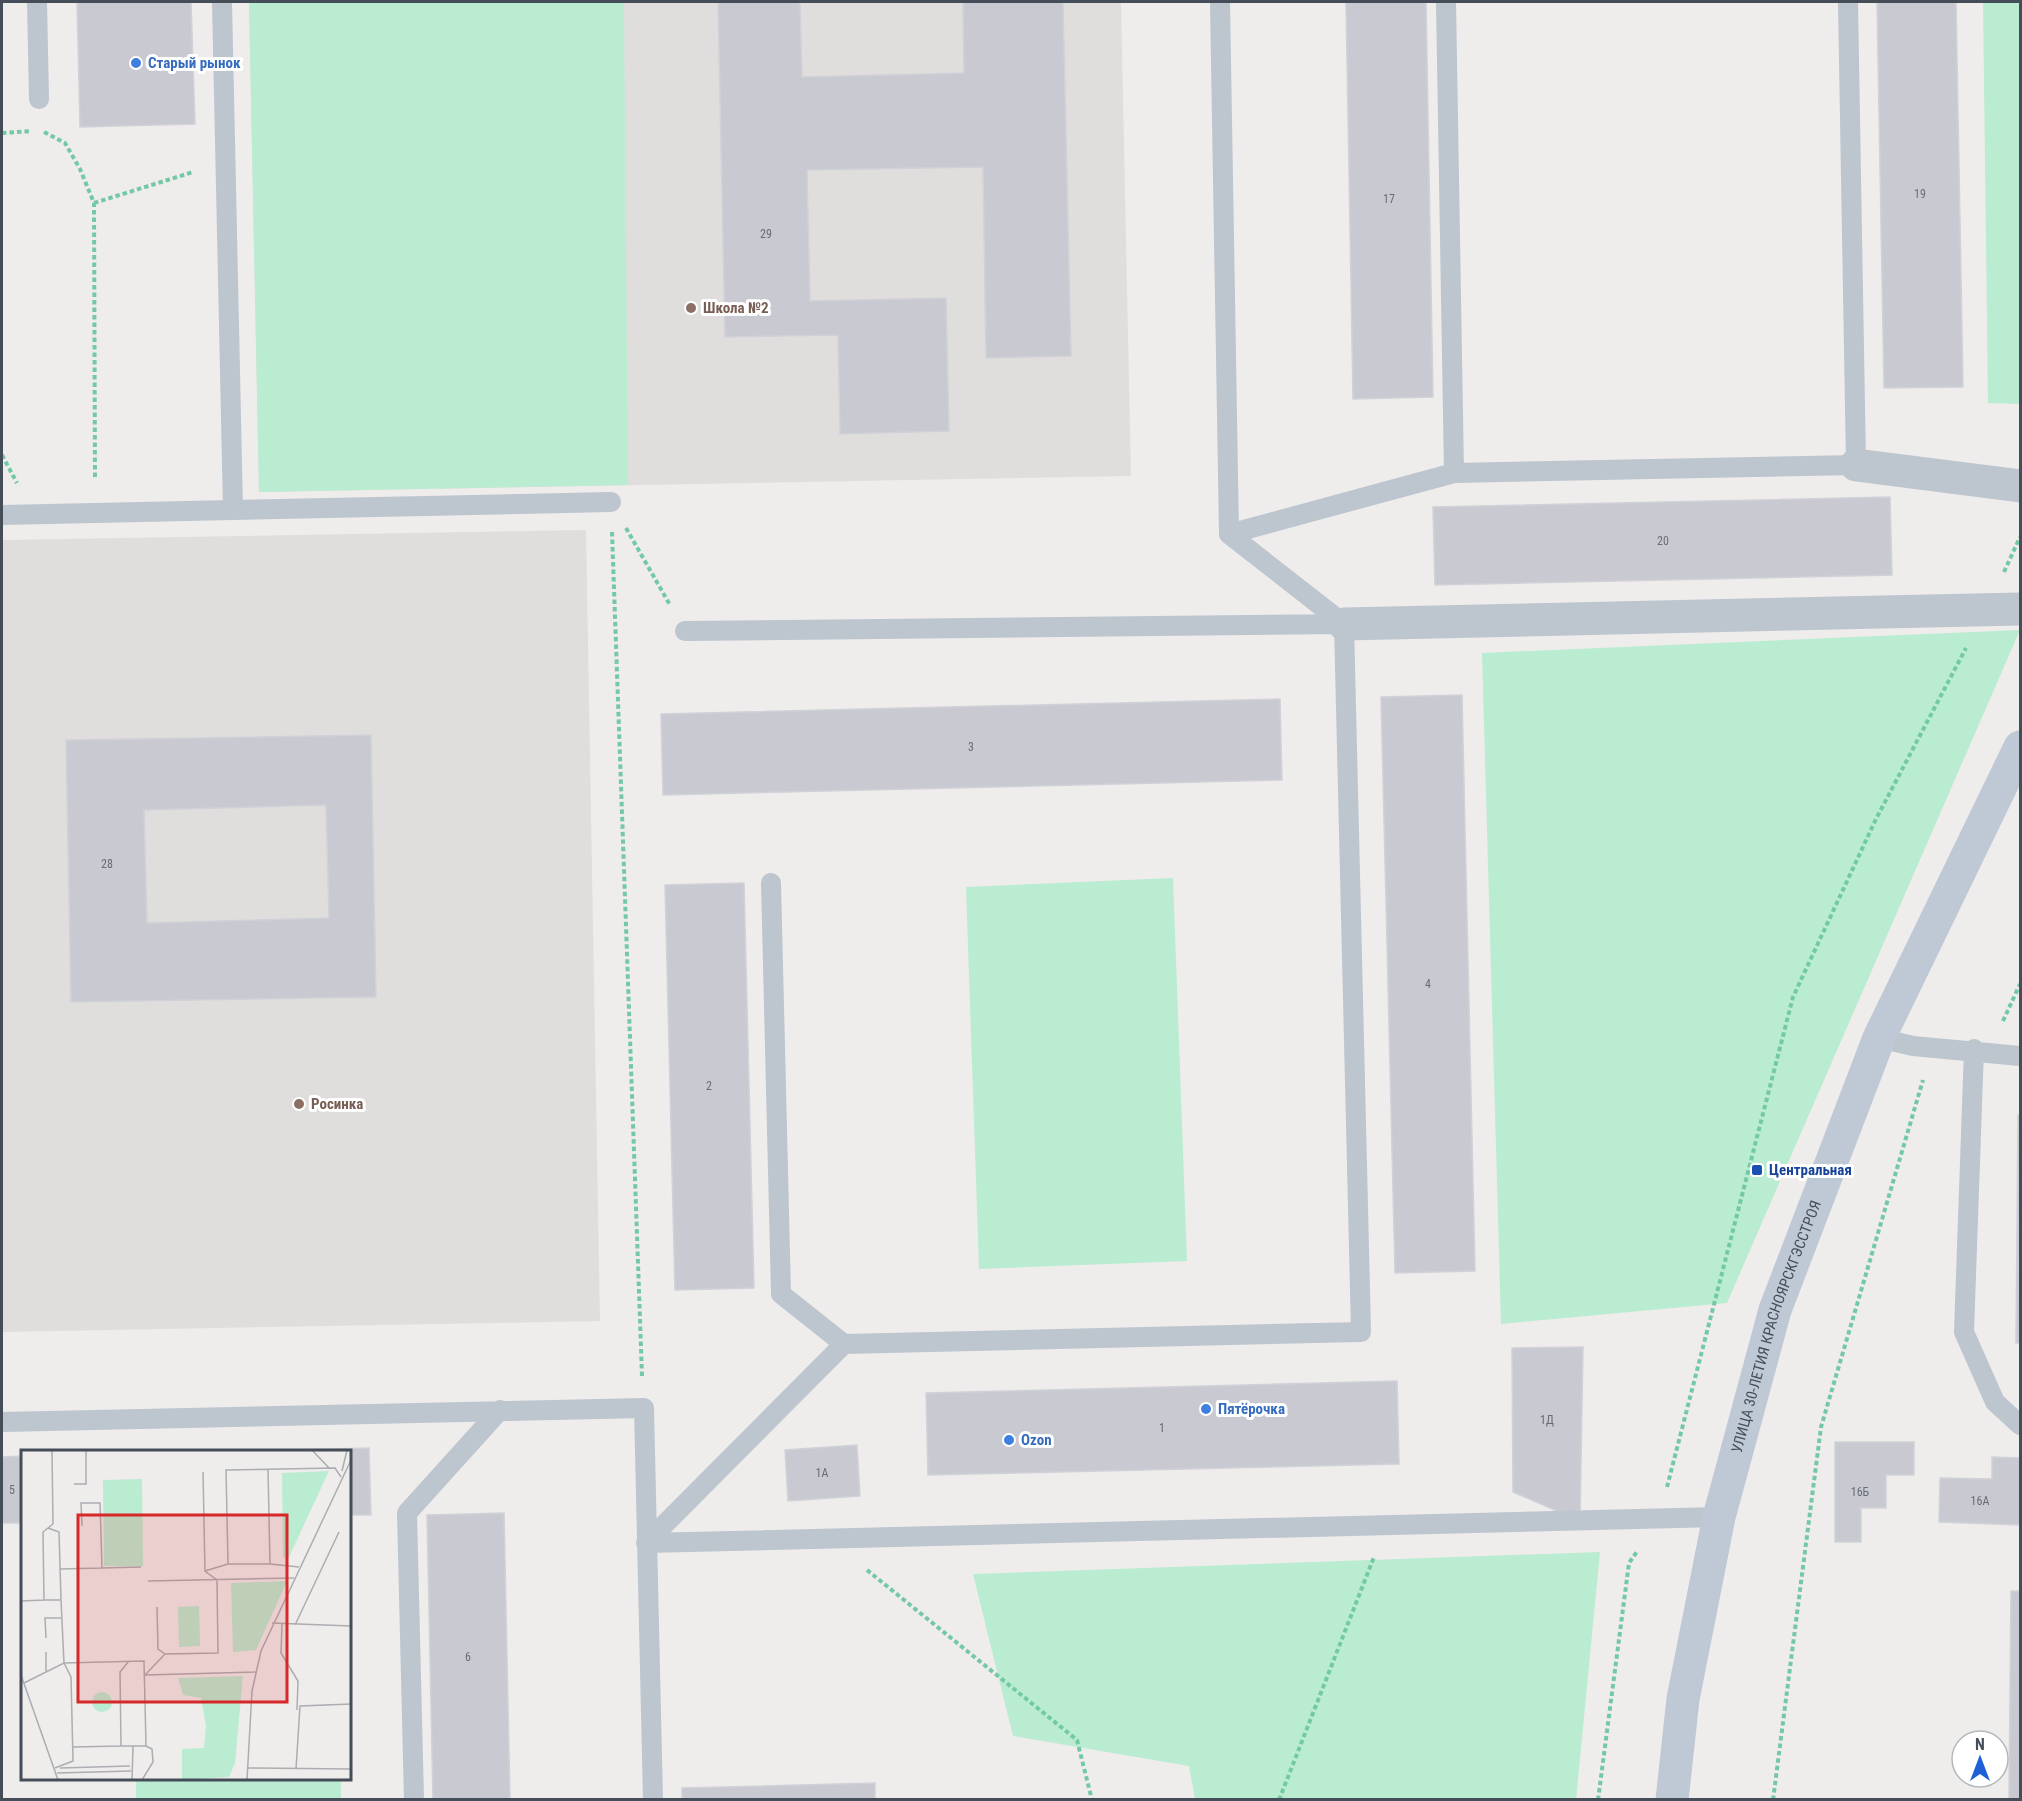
<svg xmlns="http://www.w3.org/2000/svg" width="2022" height="1801" font-family="'Roboto Condensed',sans-serif">
	<style>
		.education { fill: #e0dddd }
		.green { fill: #baecd1 }
		.building { fill: #c9cad1; stroke: #d0d2d8; stroke-width: 1.5; fill-rule: evenodd }
		.lines { fill: none; stroke-linecap: round; stroke-linejoin: round }
		.path { stroke: #74c9a5; stroke-width: 4; stroke-dasharray: 4.5 3; stroke-linecap: butt }
		.service { stroke: #bdc5ce; stroke-width: 20 }
		.minor { stroke: #bdc5ce; stroke-width: 33 }
		.secondary { stroke: #bfc8d5; stroke-width: 33 }
		.shop-dot { fill: #3f7fe0; stroke: #fff; stroke-width: 2 }
		.education-dot { fill: #8d6e63; stroke: #fff; stroke-width: 2 }
		.transit-dot { fill: #1a4fb4; stroke: #fff; stroke-width: 2 }
		.labels { text-anchor: middle; stroke-width: 6; stroke-linejoin: round; paint-order: stroke }
		.number-label { font-size: 12px; fill: #666d76 }
		.shop-label { font-size: 15px; font-weight: bold; fill: #366cbe; stroke: #fff; text-anchor: start }
		.education-label { font-size: 15px; font-weight: bold; fill: #785e54; stroke: #fff; text-anchor: start }
		.transit-label { font-size: 15px; font-weight: bold; fill: #164399; stroke: #fff; text-anchor: start }
		.street-label { font-size: 15px; fill: #454e58; stroke: #fff }
		.inset-road { fill: none; stroke: #abadb1; stroke-width: 1.5 }
		.view { fill: #d62828; fill-opacity: 0.15; stroke: #d62828; stroke-width: 3 }
		.inset-edge { fill: none; stroke: #454e58; stroke-width: 3 }
	</style>
	<rect width="100%" height="100%" fill="#efecec"/>
	<path class="education" d="M249 2H1121L1131 476 259 492Z
		M586 530 600 1321 2 1332V540Z"/>
	<path class="green" d="M249 2H624L628 485 259 492Z
		M1983 2H2020V404L1988 403Z
		M2020 630 1727 1303 1501 1324 1482 653Z
		M1173 878 1187 1261 979 1269 966 887Z
		M1600 1552 1576 1800 1195 1799 1189 1766 1013 1736 973 1574Z
		M136 1779H341V1799H136Z"/>
	<path class="building" d="M77 2H191L195 124 80 127Z
		M718 2H800L802 77 964 73 963 2H1063L1071 356 986 358 983 167 807 170 810 301 946 298 949 431 840 434 838 335 725 337Z
		M1346 2H1426L1433 397 1353 399Z
		M1877 2H1956L1963 387 1884 388Z
		M1890 497 1892 575 1435 585 1433 507Z
		M1462 695 1475 1271 1395 1273 1381 697Z
		M1280 699 1282 780 663 795 661 714Z
		M371 735 376 997 71 1002 66 740ZM326 805 329 918 147 923 144 810Z
		M744 883 754 1288 675 1290 665 885Z
		M2018 1115H2020V1343H2016Z
		M1583 1347 1580 1521 1513 1492 1512 1348Z
		M1397 1381 1399 1464 928 1475 926 1393Z
		M1835 1442H1914V1475H1886V1508H1861V1542H1835Z
		M857 1445 860 1496 788 1501 785 1450Z
		M369 1448 371 1515H350V1452H224Z
		M22 1456V1523H2V1457Z
		M1992 1457 2020 1458V1525L1939 1522 1940 1478 1992 1479Z
		M504 1513 510 1800H433L427 1515Z
		M2011 1591H2020V1800H2009Z
		M875 1783V1800H682V1788Z"/>
	<g class="lines">
		<path class="path" d="M44 132 65 143 80 169 94 203 95 480
			M2 133 31 131
			M94 203 193 172
			M2 455 17 483
			M626 528 670 605
			M612 532 642 1376
			M2004 572 2020 537
			M2003 1021 2020 984
			M1667 1487 1793 997 1876 819 1966 648
			M867 1570 1077 1740 1092 1800
			M1279 1800 1374 1557
			M1598 1800 1629 1563 1638 1550
			M1773 1800 1821 1427 1923 1080"/>
		<path class="service" d="M37 2 39 99
			M222 2 233 510 611 502
			M1220 2 1229 534 1344 624
			M1446 2 1454 473 1856 465 1848 2
			M2 515 233 510
			M1229 534 1454 473
			M685 631 1344 624
			M771 883 781 1294 844 1344
			M1879 1038 1913 1046 2020 1056
			M1974 1049 1964 1332 1995 1402 2020 1425
			M2 1422 644 1408 653 1800
			M646 1543 844 1344 1361 1332 1344 624
			M646 1543 1719 1517
			M414 1800 407 1513 500 1410"/>
		<path class="minor" d="M1856 465 2020 486
			M1344 624 2020 609"/>
		<path class="secondary" id="s1" d="M1672 1800 1683 1699 1719 1517 1775 1310 1879 1038 2020 747"/>
	</g>
	<g class="shop-dot">
		<circle cx="136" cy="63" r="6"/>
		<circle cx="1206" cy="1409" r="6"/>
		<circle cx="1009" cy="1440" r="6"/>
	</g>
	<g class="education-dot">
		<circle cx="691" cy="308" r="6"/>
		<circle cx="299" cy="1104" r="6"/>
	</g>
	<rect class="transit-dot" x="1751" y="1164" width="12" height="12" rx="3"/>
	<g class="labels">
		<g class="number-label">
			<text x="1920" y="198">19</text>
			<text x="1389" y="203">17</text>
			<text x="766" y="238">29</text>
			<text x="1663" y="545">20</text>
			<text x="971" y="751">3</text>
			<text x="107" y="868">28</text>
			<text x="1428" y="988">4</text>
			<text x="709" y="1090">2</text>
			<text x="1547" y="1424">1Д</text>
			<text x="1162" y="1432">1</text>
			<text x="822" y="1477">1А</text>
			<text x="12" y="1494">5</text>
			<text x="1860" y="1496">16Б</text>
			<text x="1980" y="1505">16А</text>
			<text x="468" y="1661">6</text>
		</g>
		<g class="shop-label">
			<text x="148" y="68">Старый рынок</text>
			<text x="1218" y="1414">Пятёрочка</text>
			<text x="1021" y="1445">Ozon</text>
		</g>
		<g class="education-label">
			<text x="703" y="313">Школа №2</text>
			<text x="311" y="1109">Росинка</text>
		</g>
		<g class="transit-label">
			<text x="1769" y="1175">Центральная</text>
		</g>
		<g class="street-label">
			<text dy="5" stroke="none"><textPath href="#s1" startOffset="486">УЛИЦА 30-ЛЕТИЯ КРАСНОЯРСКГЭССТРОЯ</textPath></text>
		</g>
	</g>
	<g transform="translate(21 1450)">
		<rect width="330" height="330" fill="#efecec"/>
		<path d="M308 21 268 107H262L261 23ZM121 29 122 116H83L82 30ZM266 131 235 200 212 202 210 133ZM178 156 179 196 158 197 157 157ZM222 226 214 313 208 327 161 330V299L183 298 185 276 180 248 162 245 157 228ZM71 252a10 10 0 1 1 20 0a10 10 0 1 1-20 0Z" fill="#baecd1"/>
		<path class="inset-road" d="M0 0H19M291 0 308 18M247 19 249 114H207L205 20 314 18 320 27M321 21 326 0M182 22 184 121 196 130M53 34H65V0M61 76 60 53H79L81 118 120 117M249 114 278 117M39 119 81 118M184 121 207 114M127 131 273 128M23 150H40L38 82 27 78M40 150 43 213 123 211 125 296H100M0 151 23 150 22 82 32 74 31 0M136 157 137 199 144 204M251 173 330 176M261 174 260 203 277 231 276 260M274 175 318 82M25 188 24 168H40M25 202V222M0 225 37 330M124 225 144 204 197 203 196 130M124 225 235 222M3 233 43 213 50 227 52 311 34 318M52 297 100 296 99 222 108 211M39 318 109 316M226 318 330 319M275 319 279 256 330 254M36 323 110 321M111 330 112 296M121 330 132 312 131 299 125 296M226 330 231 241 240 201 330 10"/>
		<path class="view" d="M57 65H266V252H57Z"/>
		<rect width="330" height="330" class="inset-edge"/>
	</g>
	<rect width="2022" height="1801" fill="none" stroke="#454e58" stroke-width="6"/>
	<g transform="translate(1980 1759)"><circle r="28" fill="#ffffff" stroke="#b5b8bc" stroke-width="1.5"/>
	<path d="M0-4.5L10 22L0 15L-10 22Z" fill="#1e61d6"/>
	<text y="-9" font-size="16" font-weight="bold" text-anchor="middle" fill="#454e58">N</text>
	</g>
</svg>
